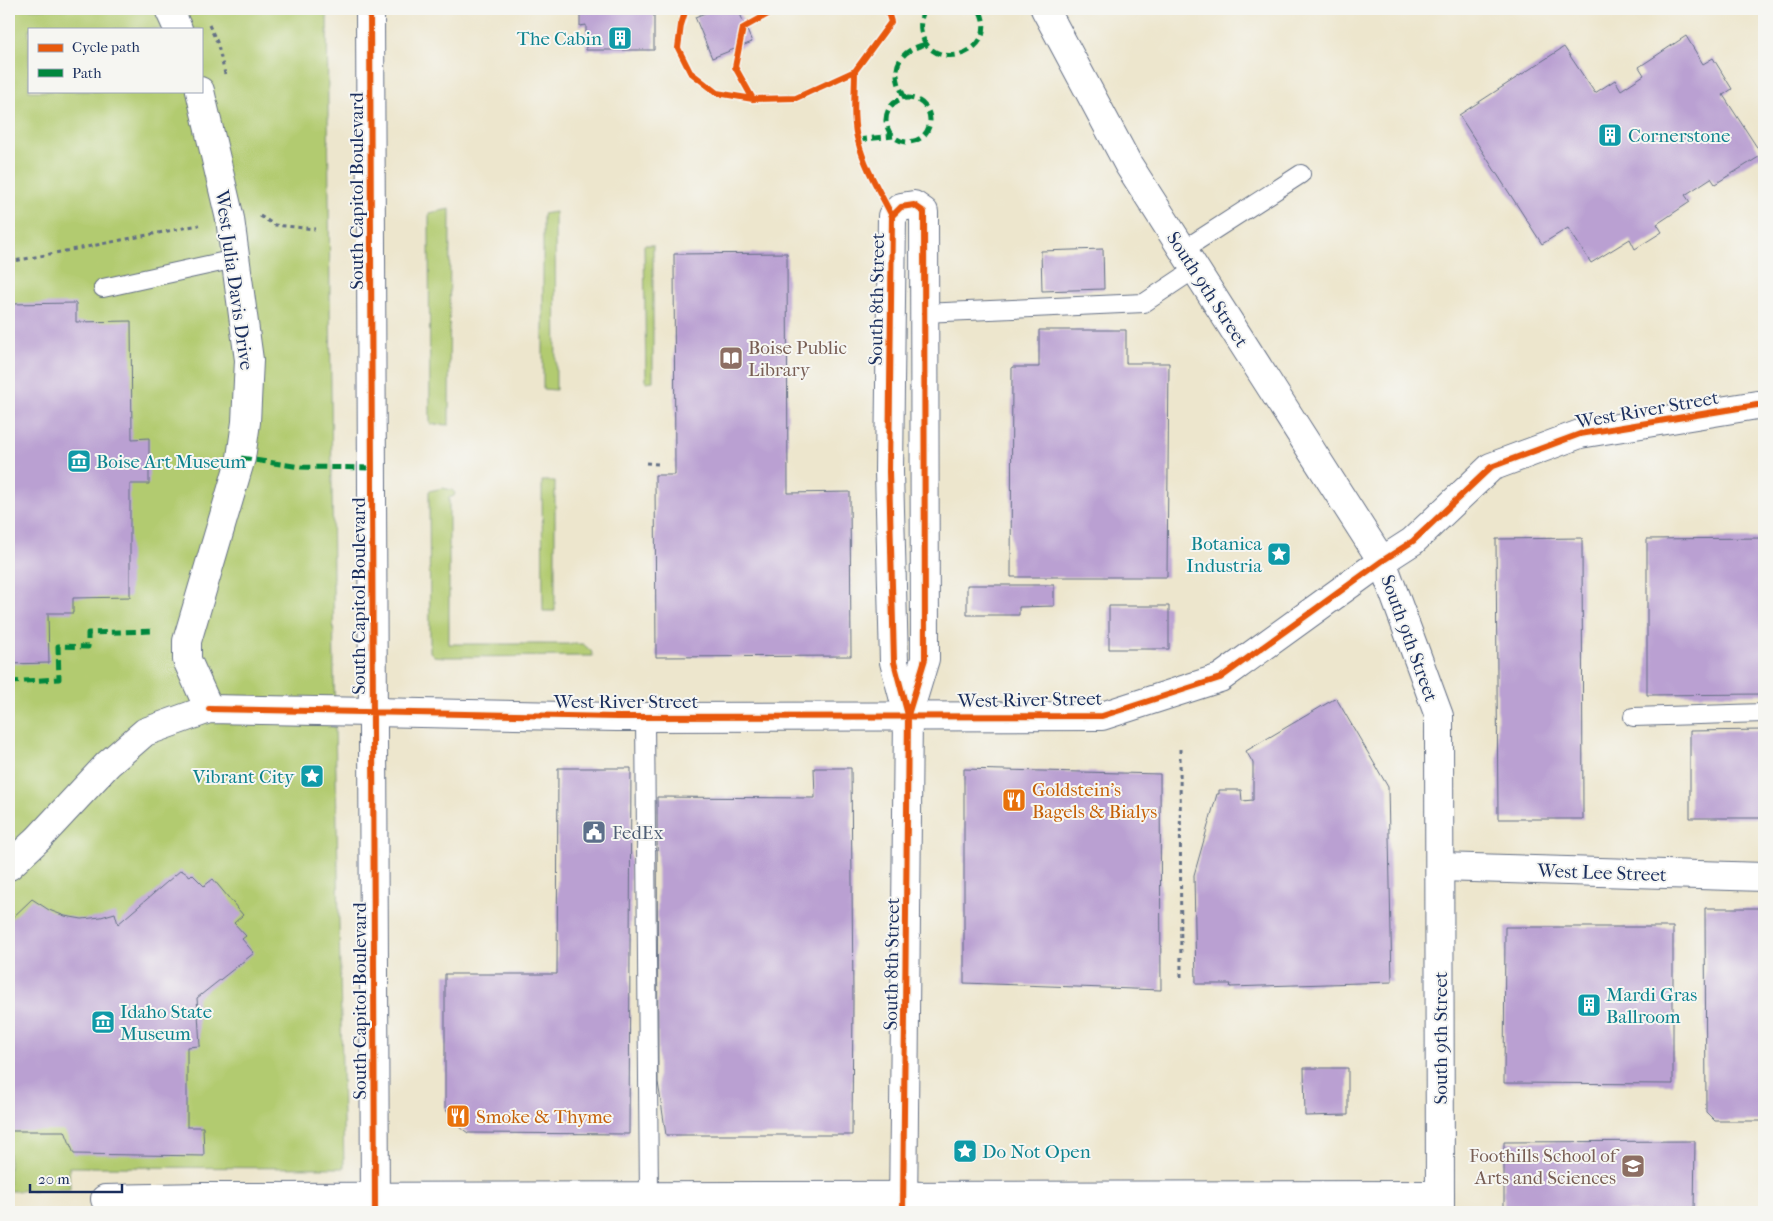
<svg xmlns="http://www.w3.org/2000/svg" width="1773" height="1221" font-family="'IM FELL French Canon',serif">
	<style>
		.green { fill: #b2cb70; stroke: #667d67; fill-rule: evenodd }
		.building { fill: #baa0d2 }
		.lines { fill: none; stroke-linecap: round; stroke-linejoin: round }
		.lane-casing { stroke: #646f85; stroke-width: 20 }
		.street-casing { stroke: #646f85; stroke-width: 30 }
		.secondary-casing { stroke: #646f85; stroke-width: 30 }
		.primary-casing { stroke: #646f85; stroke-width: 30 }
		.path { stroke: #646f85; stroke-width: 3; stroke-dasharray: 4 4; stroke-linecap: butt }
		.lane { stroke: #fff; stroke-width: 18 }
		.street { stroke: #fff; stroke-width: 28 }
		.secondary { stroke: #fff; stroke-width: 28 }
		.primary { stroke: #fff; stroke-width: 28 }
		.quiet { stroke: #00873e; stroke-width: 5; stroke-dasharray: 10 5; stroke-linecap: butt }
		.cycleway-casing { stroke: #f6f6f2; stroke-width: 9 }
		.cycleway { stroke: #e8590c; stroke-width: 6 }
		.labels { text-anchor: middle; stroke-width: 4; stroke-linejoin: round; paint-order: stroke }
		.culture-label { font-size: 19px; fill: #0d838f; stroke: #f6f6f2; text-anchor: start }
		.street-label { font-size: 19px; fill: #1b2f5e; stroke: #f6f6f2 }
		.education-label { font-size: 19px; fill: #785e54; stroke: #f6f6f2; text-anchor: start }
		.food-label { font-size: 19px; fill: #c56008; stroke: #f6f6f2; text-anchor: start }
		.service-label { font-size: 19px; fill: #4e5e75; stroke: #f6f6f2; text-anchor: start }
	</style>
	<rect width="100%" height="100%" fill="#f6f6f2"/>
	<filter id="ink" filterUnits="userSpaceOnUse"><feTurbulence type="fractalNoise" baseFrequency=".02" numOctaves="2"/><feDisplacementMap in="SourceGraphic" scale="10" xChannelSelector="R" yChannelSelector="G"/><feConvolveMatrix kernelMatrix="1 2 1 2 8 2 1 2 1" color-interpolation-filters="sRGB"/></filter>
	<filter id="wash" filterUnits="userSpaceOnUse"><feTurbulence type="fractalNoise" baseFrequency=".0096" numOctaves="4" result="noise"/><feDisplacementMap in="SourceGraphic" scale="20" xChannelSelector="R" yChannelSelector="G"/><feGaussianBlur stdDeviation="1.12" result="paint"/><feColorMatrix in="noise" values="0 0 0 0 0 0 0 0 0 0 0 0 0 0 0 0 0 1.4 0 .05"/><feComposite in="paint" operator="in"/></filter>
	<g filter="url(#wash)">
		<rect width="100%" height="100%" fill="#ede6cd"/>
		<path class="green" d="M9 9H327L334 675 344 1168 69 1167 70 1189 9 1191ZM29 29H201V91H29Z
			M450 209 449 425 430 424 429 213Z
			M555 212 556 390 543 389V214Z
			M644 245H653V381L646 382Z
			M542 481H555V611H543Z
			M443 488 452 490 455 493 454 496 449 498V644H583L591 651 593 656 444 657 434 656 430 652 429 491Z"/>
		<g id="blocks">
			<path class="building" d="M580 9H654V50H586V25L580 26Z
				M715 9H738L752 42 712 58 695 17Z
				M1686 36 1703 64 1713 58 1732 89 1723 95 1762 155 1715 184 1711 178 1685 195 1690 202 1657 224 1662 232 1635 249 1630 239 1591 263 1568 228 1542 244 1459 115 1564 47 1595 93 1615 80 1621 90 1644 75 1639 67Z
				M1103 249 1104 289 1042 291 1041 251Z
				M787 253 788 493 850 492 851 656 656 657 655 475H675L674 254Z
				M76 303V322L131 321 132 439 149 438V484H130V597L73 598V613H48L49 663 9 664V304Z
				M1039 330H1126V363H1169L1167 577H1011L1012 367H1039Z
				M1582 538 1583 819H1498L1496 539Z
				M1764 538V694L1647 695V539Z
				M967 585H1054V606L1019 607V615H967Z
				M1109 606H1169V649H1109Z
				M1336 698 1388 787 1392 982 1230 987 1231 984H1196L1194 875 1217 794H1219V790H1241L1242 801 1253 800V763L1246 751Z
				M1764 730V818H1690V731Z
				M558 768H631L629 1134 468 1133 453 1122 445 1108V974H557Z
				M814 768H851L853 997 852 1135H666L658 1082 657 797 815 798Z
				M964 769 1160 774 1161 990 964 983Z
				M181 870 190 876 192 874 204 886 213 879 243 915 234 923 246 936 242 939 254 953 197 998 200 1046 187 1047V1127H203L204 1156 74 1154 65 1131H9V921L32 899 49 910 65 916 82 919 101 917 115 913 118 924Z
				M1705 908H1764V1121H1715L1706 1112Z
				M1505 927H1673V1084L1504 1083Z
				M1304 1068H1348V1115L1305 1116Z
				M1695 1141 1694 1212H1504V1142Z"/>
		</g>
	</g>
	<g filter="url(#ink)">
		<use href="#blocks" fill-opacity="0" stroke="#646f85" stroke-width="1"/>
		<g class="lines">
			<g class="lane-casing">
				<path id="lane" d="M1183 250 1301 174
					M103 288 235 259
					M923 313 1144 303 1195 269
					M645 717 649 1197
					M1633 717 1764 713"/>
			</g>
			<g class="street-casing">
				<path id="street" d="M169 9 178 29
					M200 91 230 219 249 360 246 422 241 458 187 641V660L209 709
					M9 866 38 839 108 764 145 732 209 709 373 712
					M1440 867 1764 877
					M105 1199 202 1197 1440 1195
					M903 1212 908 715 925 659 924 212 914 205 901 207 892 216 889 472 894 662 908 715"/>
			</g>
			<g class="secondary-casing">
				<path id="secondary" d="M373 712 617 717 1102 716 1220 678 1382 561 1413 541 1491 467 1580 434 1757 405H1764"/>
			</g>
			<g class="primary-casing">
				<path id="primary" d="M370 9 375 1212
					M1045 9 1128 164 1382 561 1439 716 1440 1212"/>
			</g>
			<path class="path" d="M209 25 217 42 225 74
				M753 99 735 67 743 28 777 9
				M260 216 275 225 315 229
				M9 262 199 225
				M646 463 658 464
				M1180 749 1181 979"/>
			<use href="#lane" class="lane"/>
			<use href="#street" class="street"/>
			<use href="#secondary" class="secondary"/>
			<use href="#primary" class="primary"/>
			<path class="quiet" d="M925 9C921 16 920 23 921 31 928 75 1003 55 979 9
				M905 98C890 71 895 52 926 44
				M886 120a22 22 0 1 1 44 0a22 22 0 1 1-44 0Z
				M857 140 893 136
				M241 458 301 467 372 468
				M9 682 59 679 58 646 88 647V633L155 631"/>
			<g class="cycleway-casing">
				<path id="cycleway" d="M370 9 375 1212
					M686 9 681 25 678 48 690 72 717 93 753 99 796 98 855 71 891 22 887 9
					M855 71C855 91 852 123 858 141 865 168 880 192 892 216
					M753 99 735 67 743 28 777 9
					M209 709 617 717 1102 716 1220 678 1382 561 1413 541 1491 467 1580 434 1757 405H1764
					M903 1212 908 715 925 659 924 212 914 205 901 207 892 216 889 472 894 662 908 715"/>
			</g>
			<use href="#cycleway" class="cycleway"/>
		</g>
	</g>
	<defs>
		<g id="building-square" transform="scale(1.25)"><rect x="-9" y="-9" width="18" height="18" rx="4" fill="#0f9aa8" stroke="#f6f6f2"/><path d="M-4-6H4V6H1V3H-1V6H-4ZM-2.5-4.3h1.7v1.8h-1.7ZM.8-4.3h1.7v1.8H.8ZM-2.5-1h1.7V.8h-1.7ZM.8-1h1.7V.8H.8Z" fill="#fff"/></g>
		<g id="library-square" transform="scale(1.25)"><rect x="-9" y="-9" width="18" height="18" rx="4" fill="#8d6e63" stroke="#f6f6f2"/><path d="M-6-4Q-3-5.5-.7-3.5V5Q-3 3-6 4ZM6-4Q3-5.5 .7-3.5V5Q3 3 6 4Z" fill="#fff"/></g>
		<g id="museum-square" transform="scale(1.25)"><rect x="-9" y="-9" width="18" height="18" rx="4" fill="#0f9aa8" stroke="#f6f6f2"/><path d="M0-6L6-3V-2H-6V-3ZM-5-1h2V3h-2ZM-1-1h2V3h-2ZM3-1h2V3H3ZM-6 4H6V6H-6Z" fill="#fff"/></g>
		<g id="sight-square" transform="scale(1.25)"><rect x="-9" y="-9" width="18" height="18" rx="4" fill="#0f9aa8" stroke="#f6f6f2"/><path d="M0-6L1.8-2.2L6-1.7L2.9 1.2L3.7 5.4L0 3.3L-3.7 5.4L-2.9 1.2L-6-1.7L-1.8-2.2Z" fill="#fff"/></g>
		<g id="restaurant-square" transform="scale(1.25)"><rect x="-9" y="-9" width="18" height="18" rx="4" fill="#e8710a" stroke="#f6f6f2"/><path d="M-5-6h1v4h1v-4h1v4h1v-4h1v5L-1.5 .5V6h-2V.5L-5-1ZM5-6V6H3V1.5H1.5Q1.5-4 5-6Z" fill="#fff"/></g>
		<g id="civic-square" transform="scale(1.25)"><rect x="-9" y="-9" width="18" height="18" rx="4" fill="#5c6f8a" stroke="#f6f6f2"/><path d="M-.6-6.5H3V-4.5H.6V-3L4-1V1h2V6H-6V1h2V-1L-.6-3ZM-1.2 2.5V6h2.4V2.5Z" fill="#fff"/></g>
		<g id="school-square" transform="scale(1.25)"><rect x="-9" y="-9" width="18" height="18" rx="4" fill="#8d6e63" stroke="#f6f6f2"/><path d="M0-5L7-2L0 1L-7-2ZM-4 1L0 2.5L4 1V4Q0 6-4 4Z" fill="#fff"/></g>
	</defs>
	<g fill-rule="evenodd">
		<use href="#building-square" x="620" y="38"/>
		<use href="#building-square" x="1610" y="135"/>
		<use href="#library-square" x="731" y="358"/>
		<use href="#museum-square" x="79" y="461"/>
		<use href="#sight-square" x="1279" y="554"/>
		<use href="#sight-square" x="312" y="776"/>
		<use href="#restaurant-square" x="1014" y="800"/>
		<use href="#civic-square" x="594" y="832"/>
		<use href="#building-square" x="1589" y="1005"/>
		<use href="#museum-square" x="103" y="1022"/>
		<use href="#restaurant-square" x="458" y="1116"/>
		<use href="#sight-square" x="965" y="1151"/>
		<use href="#school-square" x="1633" y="1166"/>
	</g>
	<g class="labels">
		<g class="culture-label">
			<text x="602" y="45" text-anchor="end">The Cabin</text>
			<text x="1628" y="142">Cornerstone</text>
			<text x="96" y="468">Boise Art Museum</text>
			<text x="1262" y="550" text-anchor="end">Botanica<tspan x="1262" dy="22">Industria</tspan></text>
			<text x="294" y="783" text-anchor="end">Vibrant City</text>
			<text x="1606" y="1001">Mardi Gras<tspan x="1606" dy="22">Ballroom</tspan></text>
			<text x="120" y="1018">Idaho State<tspan x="120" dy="22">Museum</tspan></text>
			<text x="982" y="1158">Do Not Open</text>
		</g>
		<g class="street-label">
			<text transform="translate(356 191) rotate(-90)" y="7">South Capitol Boulevard</text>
			<text transform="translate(235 280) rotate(82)" y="7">West Julia Davis Drive</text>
			<text transform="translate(1208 289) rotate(57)" y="7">South 9th Street</text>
			<text transform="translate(876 299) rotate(-89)" y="7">South 8th Street</text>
			<text transform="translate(1647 409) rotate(-10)" y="7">West River Street</text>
			<text transform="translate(358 596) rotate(-90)" y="7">South Capitol Boulevard</text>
			<text transform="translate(1410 638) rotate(70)" y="7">South 9th Street</text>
			<text transform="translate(1030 699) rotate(-1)" y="7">West River Street</text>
			<text x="626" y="708">West River Street</text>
			<text transform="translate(1602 872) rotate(2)" y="7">West Lee Street</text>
			<text transform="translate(891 964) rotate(-89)" y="7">South 8th Street</text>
			<text transform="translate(359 1001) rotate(-90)" y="7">South Capitol Boulevard</text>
			<text transform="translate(1440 1038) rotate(-90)" y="7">South 9th Street</text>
		</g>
		<g class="education-label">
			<text x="748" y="354">Boise Public<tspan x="748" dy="22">Library</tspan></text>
			<text x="1616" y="1162" text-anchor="end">Foothills School of<tspan x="1616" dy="22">Arts and Sciences</tspan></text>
		</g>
		<g class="food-label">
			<text x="1032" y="796">Goldstein's<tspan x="1032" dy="22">Bagels &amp; Bialys</tspan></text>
			<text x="476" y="1123">Smoke &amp; Thyme</text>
		</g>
		<g class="service-label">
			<text x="612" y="839">FedEx</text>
		</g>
	</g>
	<rect width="1773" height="1221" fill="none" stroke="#f6f6f2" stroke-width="30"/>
	<rect x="28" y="28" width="175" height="65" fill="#f6f6f2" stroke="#9ea6b7"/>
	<rect x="38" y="44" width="25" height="8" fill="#e8590c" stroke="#9ea6b7"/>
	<text x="72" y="52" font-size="15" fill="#1b2f5e">Cycle path</text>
	<rect x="38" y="69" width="25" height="8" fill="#00873e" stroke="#9ea6b7"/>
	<text x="72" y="78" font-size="15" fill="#1b2f5e">Path</text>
	<path d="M30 1184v8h92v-8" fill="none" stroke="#1b2f5e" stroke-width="2.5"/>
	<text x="38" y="1184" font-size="15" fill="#1b2f5e" stroke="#f6f6f2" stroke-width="4" paint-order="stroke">20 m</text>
</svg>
